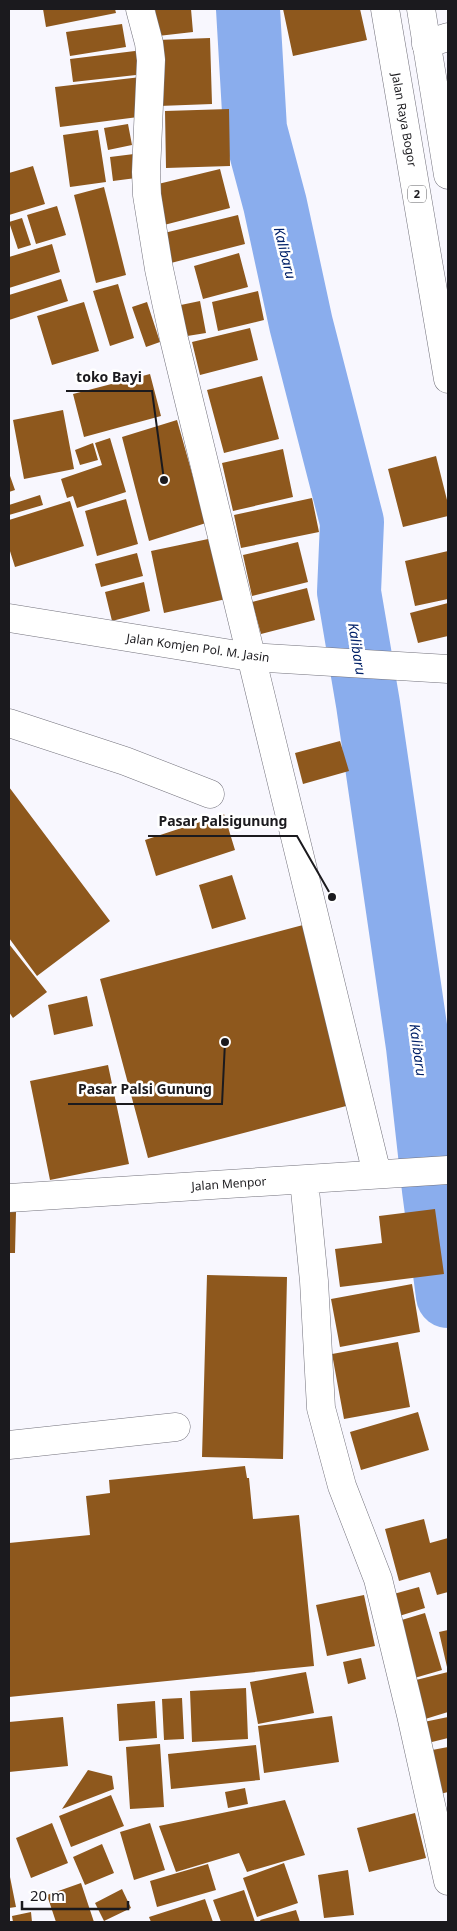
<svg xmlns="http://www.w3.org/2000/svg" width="457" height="1931" font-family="'Noto Sans',sans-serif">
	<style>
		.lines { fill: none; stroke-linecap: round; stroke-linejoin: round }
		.river { stroke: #8aaded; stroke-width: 64 }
		.building { fill: #8e581d }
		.minor-casing { stroke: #73727c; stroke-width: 29 }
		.major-casing { stroke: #73727c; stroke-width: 29 }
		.highway-casing { stroke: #73727c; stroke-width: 29 }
		.minor { stroke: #fff; stroke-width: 28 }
		.major { stroke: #fff; stroke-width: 28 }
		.highway { stroke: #fff; stroke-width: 28 }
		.labels { text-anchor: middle; stroke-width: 5; stroke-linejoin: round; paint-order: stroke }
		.shield { fill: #fff; stroke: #5f5f62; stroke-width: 1 }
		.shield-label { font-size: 11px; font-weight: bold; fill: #1b1a1e }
		.street-label { font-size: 12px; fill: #1b1a1e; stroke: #fff }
		.water-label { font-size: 14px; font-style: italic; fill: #002068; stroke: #fff }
		.leader { fill: none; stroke: #1b1a1e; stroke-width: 2 }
		.callout-dot { fill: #1b1a1e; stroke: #fff; stroke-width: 2 }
		.callout-label { font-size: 14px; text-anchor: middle; font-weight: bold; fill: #1b1a1e; stroke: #fff; stroke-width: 5; stroke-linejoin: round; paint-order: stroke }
	</style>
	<rect width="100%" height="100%" fill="#f8f7fe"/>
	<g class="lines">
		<path class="river" d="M248 9 255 129 275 204 301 324 352 522 349 592 368 704 418 1047 434 1190 448 1296"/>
	</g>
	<path class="building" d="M43 9H115L116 13 46 27Z
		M155 9H191L193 32 158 36Z
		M283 9H360L367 40 293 56Z
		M122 24 126 47 70 56 66 32Z
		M210 38 212 104 159 106 157 40Z
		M143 50 145 74 73 82 70 59Z
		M141 77 146 116 60 127 55 87Z
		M229 109 230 166 166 168 165 111Z
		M128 124 132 145 108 150 104 128Z
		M98 130 106 182 70 187 63 135Z
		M134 154 136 178 113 181 110 157Z
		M33 166 45 204 9 215V173Z
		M220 169 230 208 164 225 154 185Z
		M104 187 126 275 96 283 74 195Z
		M57 206 66 235 36 244 27 215Z
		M238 215 245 244 167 264 160 234Z
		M22 218 31 245 18 249 9 222Z
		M52 244 60 272 9 288V257Z
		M239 253 248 287 203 299 194 266Z
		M61 279 68 301 9 320V295Z
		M118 284 134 338 110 346 93 291Z
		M258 291 264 320 218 331 212 302Z
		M200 301 206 333 181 337 176 306Z
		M84 302 99 351 52 365 37 316Z
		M147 302 160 342 146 347 132 307Z
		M250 328 258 360 200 375 192 342Z
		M150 374 161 416 84 437 73 394Z
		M262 376 279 439 224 453 207 390Z
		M63 410 74 469 24 479 13 420Z
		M177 420 206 523 149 541 122 437Z
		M110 438 126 492 77 508 73 496 67 498 61 479 102 465 95 443Z
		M93 443 98 460 80 465 75 450Z
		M283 449 293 497 233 511 222 463Z
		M436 456 448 504V516L403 527 388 469Z
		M9 473 15 490 9 492Z
		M40 495 43 505 9 515V505Z
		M312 498 319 532 241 548 234 515Z
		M126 499 138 544 97 556 85 511Z
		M70 501 84 546 15 567 9 548V520Z
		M213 538 226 599 164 613 151 551Z
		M298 542 308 582 252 596 243 555Z
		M448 551V599L415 606 405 561Z
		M137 553 143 576 101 587 95 564Z
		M144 582 150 611 112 621 105 592Z
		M307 588 315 620 261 634 252 602Z
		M448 603V636L418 643 410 613Z
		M340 741 349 771 303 784 295 753Z
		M9 787 110 921 37 976 9 938Z
		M224 814 235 850 156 876 145 840Z
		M232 875 246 919 212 929 199 885Z
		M303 925 350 1105 148 1158 100 979Z
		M9 944 47 992 13 1018 9 1012Z
		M87 996 93 1026 54 1035 48 1005Z
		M108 1065 129 1164 50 1180 30 1081Z
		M435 1209 444 1274 340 1287 335 1249 382 1243 379 1216Z
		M9 1212H16L15 1253H9Z
		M207 1275 287 1277 283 1459 202 1457Z
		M412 1284 420 1332 340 1347 331 1299Z
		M398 1342 410 1407 344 1419 332 1354Z
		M418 1412 429 1450 361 1470 350 1432Z
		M245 1466 247 1478H249L253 1519 299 1515 314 1666 9 1697V1543L90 1535 86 1496 110 1493 109 1480Z
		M424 1519 430 1543 448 1538V1592L437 1595 430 1572 399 1581 385 1529Z
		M419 1587 425 1608 396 1617 390 1595Z
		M364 1595 375 1646 327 1656 316 1605Z
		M425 1613 442 1670 411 1679 395 1622Z
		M448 1630V1667H447L439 1632Z
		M361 1658 366 1679 348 1684 343 1662Z
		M306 1672 314 1713 258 1724 250 1682Z
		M448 1672V1712L422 1720 412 1681Z
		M246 1688 248 1739 192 1742 190 1691Z
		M182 1698 184 1739 164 1740 162 1699Z
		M155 1701 157 1738 119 1741 117 1704Z
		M332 1716 339 1762 264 1773 258 1726Z
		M63 1717 68 1766 9 1772V1722Z
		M448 1717V1738L424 1744 419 1723Z
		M160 1744 164 1807 130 1809 126 1747Z
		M256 1745 260 1780 171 1789 168 1754Z
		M448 1747V1792L436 1795 427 1751Z
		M88 1770 112 1776 114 1789 62 1809Z
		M245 1788 248 1804 228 1808 225 1792Z
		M111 1795 124 1826 71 1847 59 1816Z
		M285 1800 305 1855 247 1872 239 1853 176 1872 159 1826Z
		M415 1813 426 1858 369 1872 357 1828Z
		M52 1823 68 1863 31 1878 16 1838Z
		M150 1823 165 1870 134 1880 120 1832Z
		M102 1844 114 1873 85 1885 73 1857Z
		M284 1863 298 1903 257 1917 243 1878Z
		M208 1864 216 1890 157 1907 150 1881Z
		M348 1870 354 1915 324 1918 318 1875Z
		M9 1872 16 1907 9 1908Z
		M81 1883 94 1922H56L47 1895Z
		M122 1889 131 1908 104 1921 95 1903Z
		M244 1890 255 1922H221L213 1900Z
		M205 1899 213 1922H151L149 1917Z
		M296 1910 300 1922H261L260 1920Z
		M31 1912 32 1922H13L12 1916Z"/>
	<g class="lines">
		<g class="minor-casing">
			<path id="minor" d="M140 9 149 43 151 60 146 172 147 195 159 269 174 339 377 1174
				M426 44 448 37
				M9 723 125 761 210 794
				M304 1180 314 1281 321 1408 342 1486 378 1579 411 1715 448 1881
				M9 1198 448 1170
				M9 1445 176 1427"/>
		</g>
		<g class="major-casing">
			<path id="major" d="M9 618 250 657 448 669"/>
		</g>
		<g class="highway-casing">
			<path id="highway" d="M385 9 448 379
				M421 9 448 175"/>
		</g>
		<use href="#minor" class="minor"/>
		<use href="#major" class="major"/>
		<use href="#highway" class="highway"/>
	</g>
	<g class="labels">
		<rect class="shield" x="408" y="185.5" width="18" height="17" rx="4"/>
		<g class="shield-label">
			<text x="417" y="198">2</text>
		</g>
		<g class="street-label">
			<text transform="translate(404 120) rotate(80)" y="4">Jalan Raya Bogor</text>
			<text transform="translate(198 648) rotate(8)" y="4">Jalan Komjen Pol. M. Jasin</text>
			<text transform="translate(229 1184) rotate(-4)" y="4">Jalan Menpor</text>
		</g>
		<g class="water-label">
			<text transform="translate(285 253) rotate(76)" y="5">Kalibaru</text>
			<text transform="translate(357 649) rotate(81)" y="5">Kalibaru</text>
			<text transform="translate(418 1050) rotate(82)" y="5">Kalibaru</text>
		</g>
	</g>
	<path class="leader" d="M164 480L152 391H66M332 897L297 836H148M225 1042L222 1104H68"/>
	<g class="callout-dot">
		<circle cx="164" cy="480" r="5"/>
		<circle cx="332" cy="897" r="5"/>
		<circle cx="225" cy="1042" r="5"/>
	</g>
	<g class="callout-label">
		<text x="109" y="382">toko Bayi</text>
		<text x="223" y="826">Pasar Palsigunung</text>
		<text x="145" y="1094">Pasar Palsi Gunung</text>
	</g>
	<rect width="457" height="1931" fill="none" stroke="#1b1a1e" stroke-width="20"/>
	<path d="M22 1901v8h106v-8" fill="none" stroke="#1b1a1e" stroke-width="2.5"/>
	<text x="30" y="1901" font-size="15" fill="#1b1a1e" stroke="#ffffff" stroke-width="4" paint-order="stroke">20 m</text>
</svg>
